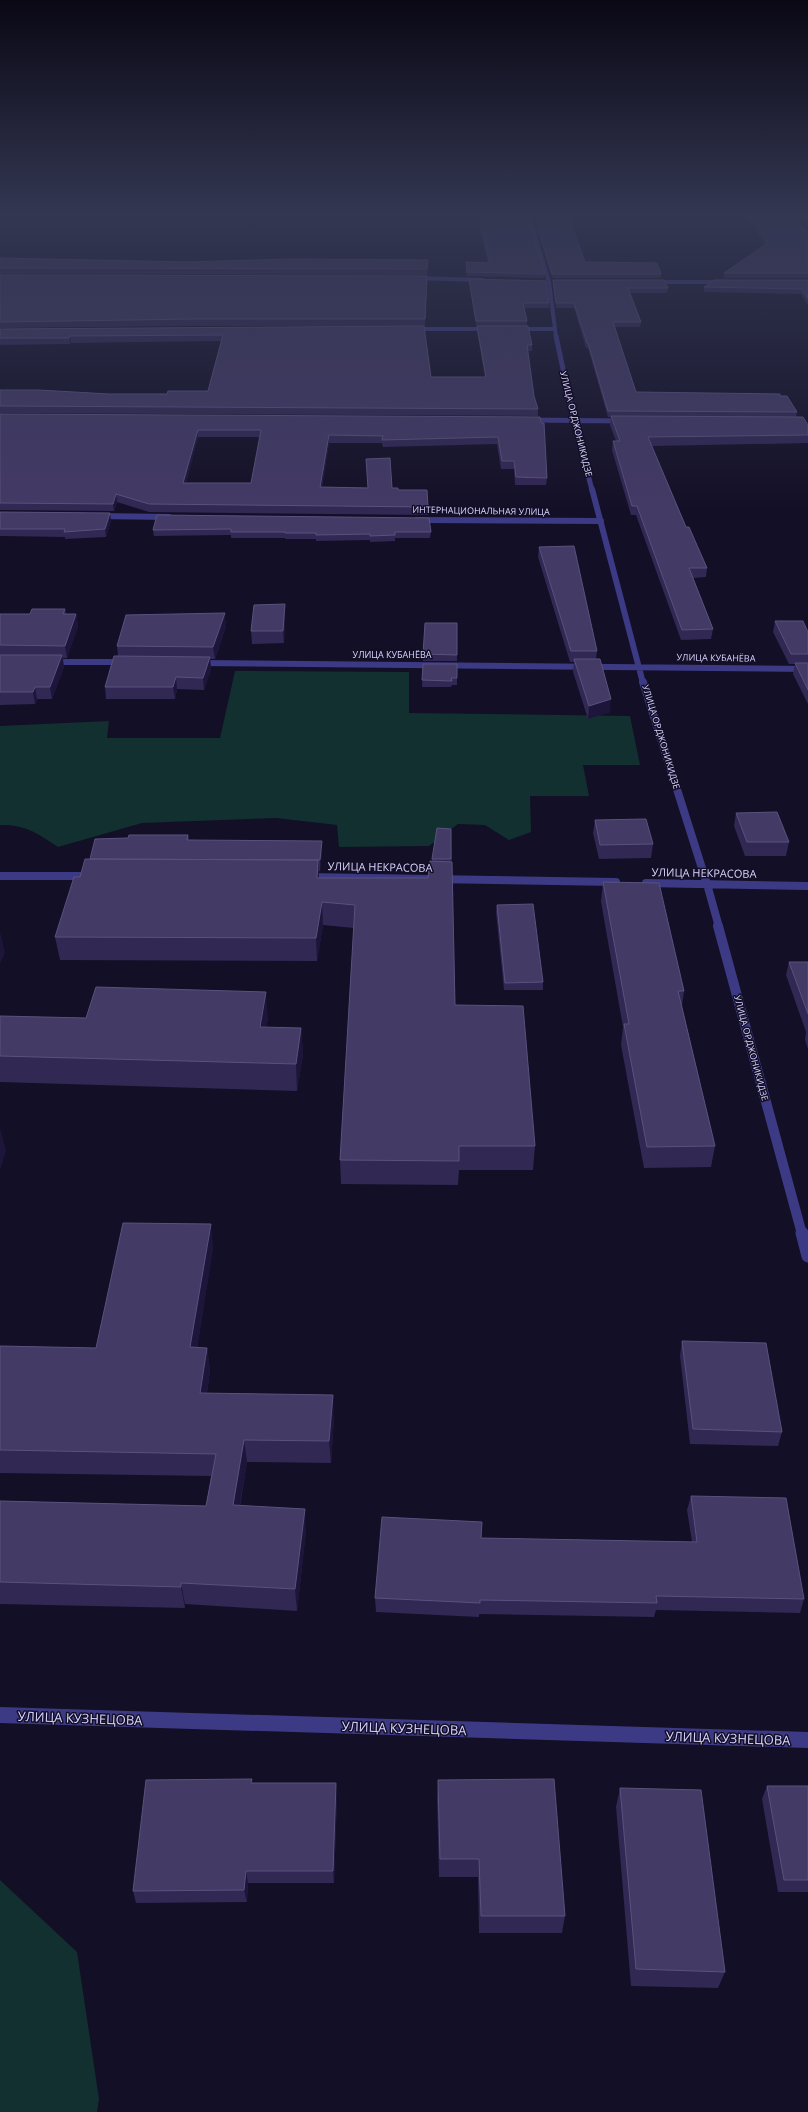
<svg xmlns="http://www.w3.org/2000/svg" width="808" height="2112" font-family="'Open Sans',sans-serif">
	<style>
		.green { fill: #12302f }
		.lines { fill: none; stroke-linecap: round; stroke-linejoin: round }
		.street-far6 { stroke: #3d3a85; stroke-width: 4 }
		.street-far5 { stroke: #3d3a85; stroke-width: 5 }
		.street-far4 { stroke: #3d3a85; stroke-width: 6 }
		.street-far3 { stroke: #3d3a85; stroke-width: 8 }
		.street-far2 { stroke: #3d3a85; stroke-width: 10 }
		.street-far1 { stroke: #3d3a85; stroke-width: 13 }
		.street { stroke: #3d3a85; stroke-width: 16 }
		.wall { fill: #312854; fill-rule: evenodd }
		.shaded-wall { fill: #1d163a }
		.building { fill: #433a66; stroke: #5a527e; fill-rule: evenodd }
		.labels { text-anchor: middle; stroke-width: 3; stroke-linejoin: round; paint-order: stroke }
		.far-street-label { font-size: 9px; fill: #d9d4ff; stroke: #130f26 }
		.street-label { font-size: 11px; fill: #d9d4ff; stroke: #130f26 }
		.near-street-label { font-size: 13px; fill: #d9d4ff; stroke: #130f26 }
	</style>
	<rect width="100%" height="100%" fill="#130f26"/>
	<path class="green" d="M235 671 409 672V713L630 716 640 765H583L589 796H530L531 832 509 840 485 825 458 824 429 846 339 847 337 825 276 818 142 823 58 847C37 833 26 825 0 825V726L109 721 107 738H220Z
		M0 1880 77 1952 99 2099 97 2112H0Z"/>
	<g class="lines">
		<path class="street-far6" d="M529 215 549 282 556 337
			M414 278 482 280
			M652 282H726
			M412 329H490
			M516 329H554"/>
		<path class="street-far5" d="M556 336 574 421 592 490
			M528 420 624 421"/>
		<path class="street-far4" d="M592 489 643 683
			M97 516 169 517
			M417 520 601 521
			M50 662H126
			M198 663 808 669"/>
		<path class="street-far3" d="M643 682 707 884 719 927
			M0 876H92
			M306 877 616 882
			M646 883 808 886"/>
		<path class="street-far2" d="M718 926 802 1234"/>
		<path class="street-far1" d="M802 1233 808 1256"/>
		<path class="street" d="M0 1715 808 1740"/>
	</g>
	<path class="wall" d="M481 215H527L545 274 544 278 467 276 466 267V262L488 263 480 230 482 219Z
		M533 215H568L585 262 661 274V278H552Z
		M745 215H793L806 231H808V278H724V273L765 245Z
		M797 215H808V228Z
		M0 258 186 262 428 260 427 275 0 274Z
		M0 275 427 282 425 326H195L0 328Z
		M469 279 549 303V308H524L527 321V326H476L469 283Z
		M553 280 668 288 667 293H630L641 322 640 327H614L636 392 780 396 797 412 796 417 808 425V443L652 446 686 527 707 568 706 577 693 578 713 629 711 639 681 640 636 515H631L612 450 613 441H616L610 425 611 417H608L588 348H586L574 308H556L553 286Z
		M808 280V305L801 294 704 292V287Z
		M424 326 431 377H485L477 332V326L532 345V351H528L534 396 538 409V416L0 413V390L109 394H167L208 391 221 341 71 343 70 344 0 345V329Z
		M0 414 540 417 547 478 546 485H515L514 469H501L497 444 383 447 382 443H329L322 487 392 488 398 490 428 507V515L149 512 117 502 114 511 0 510ZM198 437H260L251 483H186Z
		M0 512 111 521 106 537 65 539V537L0 536Z
		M157 515 431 532 430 538H395V541L370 542V540L316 541V539H285V538H231V535L154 536 153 530Z
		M539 547 597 651 596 659 610 712 588 719 573 672 574 662H570L538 557Z
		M65 609 66 614H76L78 626 67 658H63L64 667 52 699H37L35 704 0 705V614H30Z
		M285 616 284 643 252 644 251 631Z
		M775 621 808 632V704L793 674 795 664H789L773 632Z
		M457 623V661H423V654Z
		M226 626 215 659H210L211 669 204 690 177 689 175 699H106L105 687 118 656 117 646Z
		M423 664H457V685H452L451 687H422Z
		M736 813 789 842 786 856H745L734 826Z
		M595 820 653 844 651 858 599 859 593 833Z
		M451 829 455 1005 535 1146 533 1170H459L458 1185 341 1184 340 1160 354 928 323 925 317 961 60 960 55 937 90 859 128 838 188 835 189 840 322 851 320 871H319V878H428L432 861V859Z
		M603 882 684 991 682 1006 715 1146 711 1167 644 1168 621 1045 623 1027 601 902Z
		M497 905 543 982V990H504L496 912Z
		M789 962H808V1049L805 1040 806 1032 786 975Z
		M0 1016 86 1018H268L266 1028H301L303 1054 297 1091 0 1082Z
		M213 1247 197 1348H207L210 1370 207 1393 334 1417 331 1463 247 1462 240 1506 306 1531 297 1611 185 1604V1608L0 1604V1501L206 1506 211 1476 0 1473V1346L96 1348Z
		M682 1341 782 1432 778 1446 690 1444 680 1356Z
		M691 1496 804 1599 800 1613 656 1610 654 1617 479 1614V1617L376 1612 375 1598 481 1538 692 1542 687 1510Z
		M438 1780 565 1916 562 1933H479L478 1877H439L437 1798Z
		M252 1783 337 1797 334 1883H248L247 1902 136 1903 133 1891Z
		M767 1786H808V1892H778L762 1799Z
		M620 1788 725 1972 718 1988 631 1986 616 1807Z"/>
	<path class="shaded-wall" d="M70 336 71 343 70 344 69 338Z
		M198 430V437L184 491 183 483Z
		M329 435V443L320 495V487Z
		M116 494 117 502 114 511 113 504Z
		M110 513 111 521 106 537 105 529Z
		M285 604V616L284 643 283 631Z
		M225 613 226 626 215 659 213 647Z
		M76 614 78 626 67 658 65 646Z
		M62 655 64 667 52 699 50 687Z
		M210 657 211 669 204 690 203 678Z
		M176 677 177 689 175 699 173 687Z
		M35 687 37 699 35 704 33 692Z
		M611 699 610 712 588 719 589 706Z
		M322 841V851L320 871V860Z
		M318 860 319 882 317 878Z
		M322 902 323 925 317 961 316 938Z
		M0 932 5 953 0 964Z
		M266 992 268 1018 262 1053 260 1027Z
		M301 1028 303 1054 297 1091 296 1064Z
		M0 1128 6 1151 0 1170Z
		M211 1224 213 1247 194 1370 190 1347Z
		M207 1348 210 1370 204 1415 200 1393Z
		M333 1395 334 1417 331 1463 329 1441Z
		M244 1440 247 1462 236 1527 233 1505Z
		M305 1509 306 1531 297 1611 295 1589Z
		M181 1583 185 1604V1608L181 1587Z
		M336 1783 337 1797 334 1883 333 1871Z
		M246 1871 248 1883 247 1902 244 1890Z"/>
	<path class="building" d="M482 215H527L545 274 467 272 466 262 490 263 481 226Z
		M534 215H568L585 262 657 263 661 274H552Z
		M749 215H793L806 231H808V273H724L768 243Z
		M802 215H808V222Z
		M0 258 186 262 293 259 428 260 427 269 0 268Z
		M0 275 427 276 425 319H194L0 322Z
		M469 279 546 281 549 303H523L527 321H476Z
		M553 280H664L668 288H628L641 322H613L636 392 780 394V396H787L797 412 608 411 588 343H587L574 303H556Z
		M714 280H808V299L801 289 704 287Z
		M424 326 431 377H486L477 326H528L532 345H527L534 396 538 409 0 406V390H39L109 394H167L168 391H208L223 335 70 336 69 338H0V329Z
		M0 414 540 417 541 423H544L547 478 516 477 514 461H502L498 437 382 440 383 436 329 435 320 487 368 488 366 459 390 458 392 488H398V490H427L428 507 149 504 116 494 113 504 0 503ZM198 430H261L251 483H183Z
		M611 416 803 417 808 425V435L648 437 686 527H689L707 568H689L713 629 682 630 637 506H632L613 441H620Z
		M0 512 110 513 105 529 64 532 65 529H0Z
		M157 515 429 518 431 532H395V535L370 536V534L316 535V533H285V532H231V529L153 530Z
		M574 546 597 651H571L539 547Z
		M285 604 283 631H251L254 605Z
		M32 609H65L63 614H76L65 646 0 645V614H30Z
		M225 613 213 647 117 646 126 615Z
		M775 621H803L808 632V654H791Z
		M425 623H457V655L423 654Z
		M0 655H62L50 687H35L33 692H0Z
		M114 656 210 657 203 678 176 677 173 687H105Z
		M574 659H600L611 699 589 706Z
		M795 663H808V690Z
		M423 664H457V678H451L452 681 422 680Z
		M777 812 789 842H747L736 813Z
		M646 819 653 844 600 845 595 820Z
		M437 828 451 829V859H432Z
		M129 835H188L187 840 322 841 320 860H318L90 859 95 839 128 838Z
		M85 859 318 860 317 878H428L430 861 452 862 455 1005 523 1006 535 1146H459V1161L340 1160 355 905 322 902 316 938 55 937 74 877H80Z
		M603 882 659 883 684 991H678L715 1146 647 1147 624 1024H629Z
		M533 904 543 982 505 983 497 905Z
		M789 962H808V1014Z
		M96 987 266 992 260 1027 301 1028 296 1064 0 1056V1016L86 1018Z
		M123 1223 211 1224 190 1347 207 1348 200 1393 333 1395 329 1441 244 1440 233 1505 305 1509 295 1589 181 1583V1587L0 1582V1501L206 1506 216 1454 0 1450V1346L96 1348Z
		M682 1341 766 1343 782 1432 693 1429Z
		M691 1496 786 1498 804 1599 656 1596 657 1603 480 1600V1603L375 1598 382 1517 482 1522 481 1538 697 1542Z
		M252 1779 251 1783H336L333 1871H246L244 1890 133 1891 146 1780Z
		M554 1779 565 1916H481L479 1859H440L438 1780Z
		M767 1786H808V1880H784Z
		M620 1788 701 1790 725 1972 636 1969Z"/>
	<linearGradient id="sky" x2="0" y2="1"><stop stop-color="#0a0815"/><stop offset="0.42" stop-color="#333752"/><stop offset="1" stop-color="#333752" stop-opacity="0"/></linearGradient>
	<rect width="808" height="511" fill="url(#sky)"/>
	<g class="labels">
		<g class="far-street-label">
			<text transform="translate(576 424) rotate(76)" y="3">УЛИЦА ОРДЖОНИКИДЗЕ</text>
			<text transform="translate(481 511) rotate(1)" y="3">ИНТЕРНАЦИОНАЛЬНАЯ УЛИЦА</text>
			<text x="392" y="658">УЛИЦА КУБАНЁВА</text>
			<text transform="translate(716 658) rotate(1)" y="3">УЛИЦА КУБАНЁВА</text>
			<text transform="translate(661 737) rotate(73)" y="3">УЛИЦА ОРДЖОНИКИДЗЕ</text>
			<text transform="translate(751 1048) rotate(75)" y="3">УЛИЦА ОРДЖОНИКИДЗЕ</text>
		</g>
		<g class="street-label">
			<text transform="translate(380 867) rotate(1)" y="4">УЛИЦА НЕКРАСОВА</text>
			<text transform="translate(704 873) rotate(1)" y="4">УЛИЦА НЕКРАСОВА</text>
		</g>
		<g class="near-street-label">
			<text transform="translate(80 1718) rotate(2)" y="5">УЛИЦА КУЗНЕЦОВА</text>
			<text transform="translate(404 1728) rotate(2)" y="5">УЛИЦА КУЗНЕЦОВА</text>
			<text transform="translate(728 1738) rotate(2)" y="5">УЛИЦА КУЗНЕЦОВА</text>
		</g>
	</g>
</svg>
